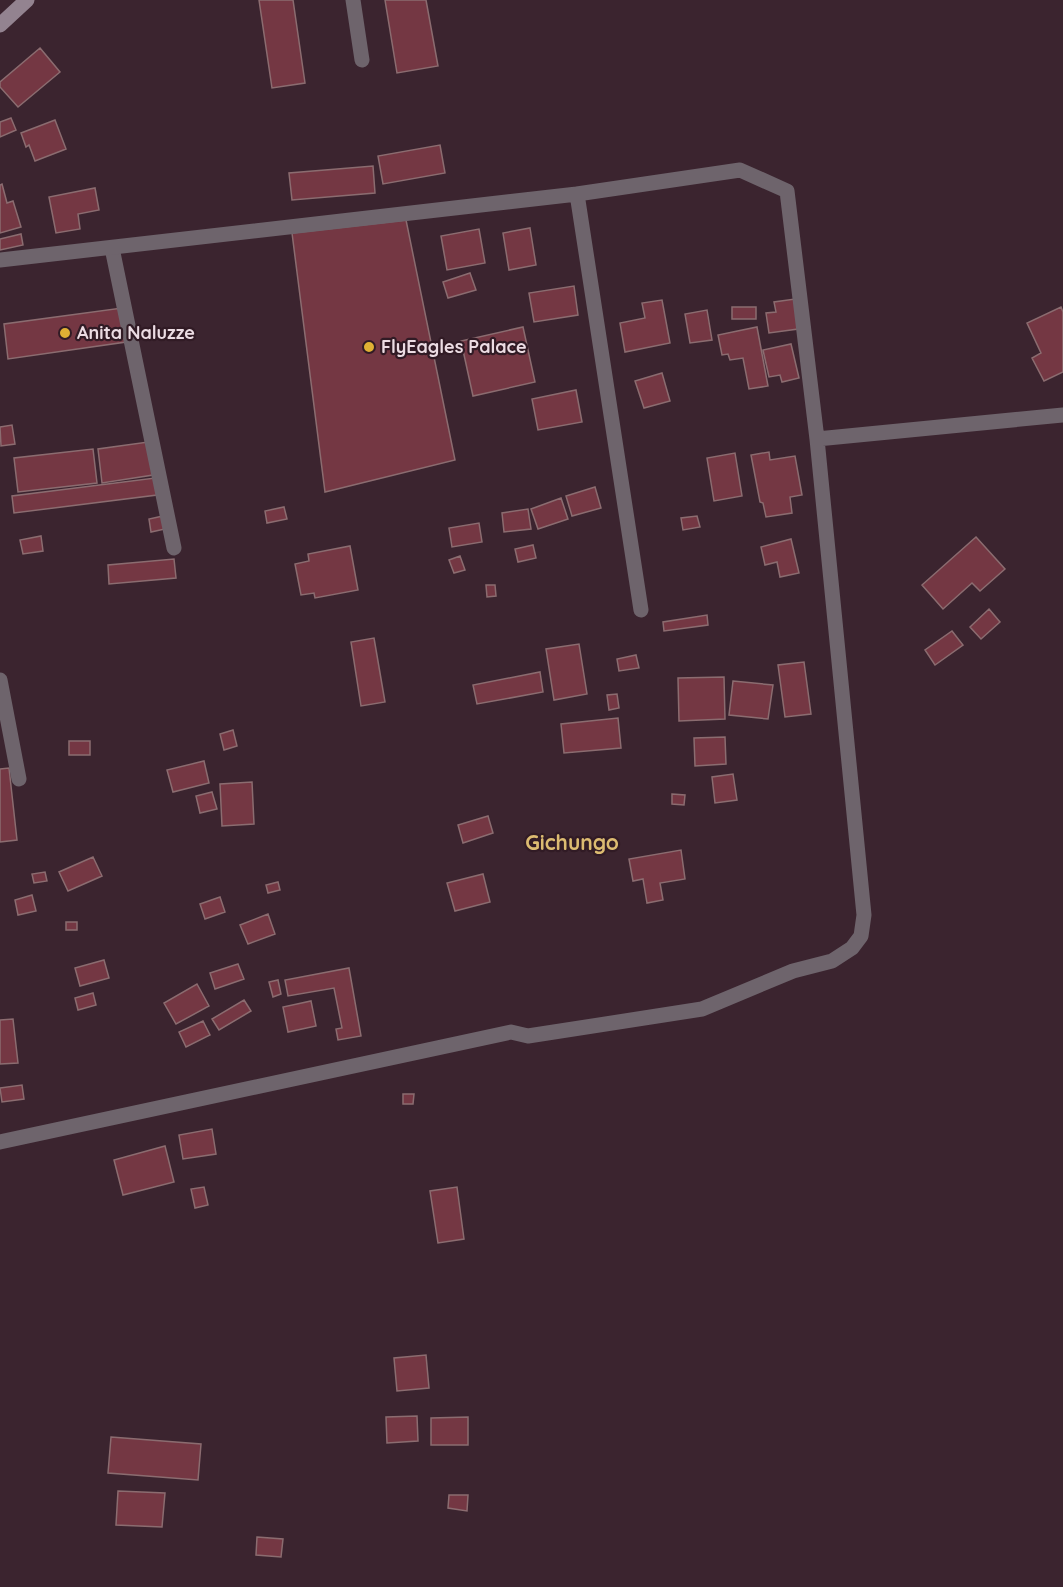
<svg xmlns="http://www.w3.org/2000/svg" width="1063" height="1587" font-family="Quicksand,sans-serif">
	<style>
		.building { fill: #743743; stroke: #8b6c70; stroke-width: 1.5 }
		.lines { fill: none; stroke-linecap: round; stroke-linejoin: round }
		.lane { stroke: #6e646c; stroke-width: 15 }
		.street { stroke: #6e646c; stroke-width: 15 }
		.secondary { stroke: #938390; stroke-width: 15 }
		.poi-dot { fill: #e0b034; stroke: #311b25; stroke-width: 2 }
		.labels { text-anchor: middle; stroke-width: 4.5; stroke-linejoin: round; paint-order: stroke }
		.poi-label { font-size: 18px; font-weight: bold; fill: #ecdce3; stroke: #311b25; text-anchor: start }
		.quarter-label { font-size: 21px; font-weight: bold; fill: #dcbb71; stroke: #311b25 }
	</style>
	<rect width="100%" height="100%" fill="#3b242f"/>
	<path class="building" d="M259 0H293L305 83 272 88Z
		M385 0H426L438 66 397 73Z
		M40 48 60 72 18 107 0 87V82Z
		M11 118 16 130 0 137V122Z
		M55 120 66 149 35 161 29 145 26 147 21 133Z
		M440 145 445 173 383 184 378 156Z
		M373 166 375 193 292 200 289 173Z
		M2 184 7 203 13 201 21 227 0 233V185Z
		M95 188 99 210 78 214 80 229 56 233 49 197Z
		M406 220 455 460 325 492 292 233Z
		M530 228 536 265 509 270 503 233Z
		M479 229 485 263 447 270 441 236Z
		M21 234 23 245 0 250V239Z
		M470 273 476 290 448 298 443 282Z
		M574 286 578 315 534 322 529 293Z
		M795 299 798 329 769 333 766 313 776 312 774 302Z
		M662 300 670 343 625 352 620 323 645 318 642 303Z
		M732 307H756V319H732Z
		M1061 307 1063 312V372L1044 381 1032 358 1041 353 1027 323Z
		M122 308 126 342 8 359 4 324Z
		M707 310 712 340 690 343 685 314Z
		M523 327 535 382 473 396 461 341Z
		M757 327 768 386 749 389 743 358 730 360 728 354 722 355 718 335Z
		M791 344 799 378 782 382 780 375 769 377 763 350Z
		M662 373 670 401 644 408 635 381Z
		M576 390 582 422 538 430 532 399Z
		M12 425 15 444 1 446 0 427Z
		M148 442 153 475 102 483 98 449Z
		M93 449 97 483 18 492 14 458Z
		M769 452 770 460 795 456 802 495 790 497 792 513 766 517 763 503 760 502 751 455Z
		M735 453 742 496 714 501 707 458Z
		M155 478 157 495 14 513 12 496Z
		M595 487 601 508 572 516 566 496Z
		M561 498 568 519 538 529 531 509Z
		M284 507 287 519 267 523 265 511Z
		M528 509 531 529 504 532 502 513Z
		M163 516 165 529 151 532 149 519Z
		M697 516 700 527 683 530 681 518Z
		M479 523 482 542 452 547 449 528Z
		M41 536 43 551 23 554 20 540Z
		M976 537 1005 569 980 591 972 583 943 609 922 585Z
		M791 539 799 573 780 577 777 562 765 565 761 547Z
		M533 545 536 558 518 562 515 549Z
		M350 546 358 590 315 598 314 593 301 595 295 564 309 561 308 554Z
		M460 556 465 570 454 573 449 560Z
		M174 559 176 578 109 584 108 565Z
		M486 585H495L496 596 487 597Z
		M989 609 1000 622 981 639 970 627Z
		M707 615 708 625 664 631 663 622Z
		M952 631 963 645 935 665 925 650Z
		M374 638 385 702 361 706 351 642Z
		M579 644 587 694 554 700 546 649Z
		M636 655 639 668 619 671 617 659Z
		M804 662 811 714 785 717 778 665Z
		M540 672 543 692 477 704 473 685Z
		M724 677 725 719 679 721 678 678Z
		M733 681 773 685 768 719 729 715Z
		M617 694 619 708 609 710 607 695Z
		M618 718 621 748 564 753 561 724Z
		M233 730 237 746 224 750 220 734Z
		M725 737 726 764 695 766 694 738Z
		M69 741H90V755H69Z
		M204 761 209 783 173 792 167 770Z
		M9 768 17 840 0 842V769Z
		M733 774 737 800 715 803 712 777Z
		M252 782 254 824 222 826 220 784Z
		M212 792 217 809 200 813 196 796Z
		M672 794 685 795 684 805 672 804Z
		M488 816 493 833 463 843 458 825Z
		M681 850 685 879 660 883 663 900 647 903 643 879 633 881 629 859Z
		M93 857 102 876 68 891 59 872Z
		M45 872 47 881 34 883 32 874Z
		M483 874 490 902 455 911 447 883Z
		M278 882 280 890 268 893 266 885Z
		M32 895 36 911 18 915 15 900Z
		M220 897 225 912 205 919 200 904Z
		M268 914 275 934 248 944 240 925Z
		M66 922H77V930H66Z
		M104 960 109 978 80 986 75 968Z
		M238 964 244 979 215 989 210 973Z
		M349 968 361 1036 338 1040 336 1029 342 1028 334 988 288 996 285 980Z
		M278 980 281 994 273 997 269 982Z
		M197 984 209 1006 176 1024 164 1003Z
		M93 993 96 1005 78 1010 75 998Z
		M244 1000 251 1011 219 1030 212 1019Z
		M311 1001 316 1026 288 1032 283 1007Z
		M13 1019 18 1063 0 1064V1020Z
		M203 1021 210 1035 186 1047 179 1032Z
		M22 1085 24 1099 2 1102 0 1088Z
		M403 1094H414L413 1104H403Z
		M212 1129 216 1154 183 1159 179 1135Z
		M165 1146 174 1182 123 1195 114 1160Z
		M204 1187 208 1205 195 1208 191 1189Z
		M457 1187 464 1239 438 1243 430 1191Z
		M426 1355 429 1388 397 1391 394 1358Z
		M417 1416 418 1441 387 1443 386 1417Z
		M468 1417V1445H431V1418Z
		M111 1437 201 1444 198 1480 108 1473Z
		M118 1491 165 1493 162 1527 116 1525Z
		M449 1495H468L467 1511 448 1508Z
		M257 1537 283 1539 281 1557 256 1555Z"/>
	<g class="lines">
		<path class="lane" d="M112 248 174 548"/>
		<path class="street" d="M353 0 362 60
			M577 194 641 610
			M0 260 577 194 740 170 787 191 817 439 864 915 861 936 852 948 832 961 793 971 702 1009 528 1036 511 1032 0 1142
			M817 439 1063 415
			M0 680 19 779"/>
		<path class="secondary" d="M0 25 27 0"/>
	</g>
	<g class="poi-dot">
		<circle cx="65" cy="333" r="6"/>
		<circle cx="369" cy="347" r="6"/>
	</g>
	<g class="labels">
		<g class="poi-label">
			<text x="77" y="339">Anita Naluzze</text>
			<text x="381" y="353">FlyEagles Palace</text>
		</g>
		<g class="quarter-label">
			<text x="572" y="850">Gichungo</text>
		</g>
	</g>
</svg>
